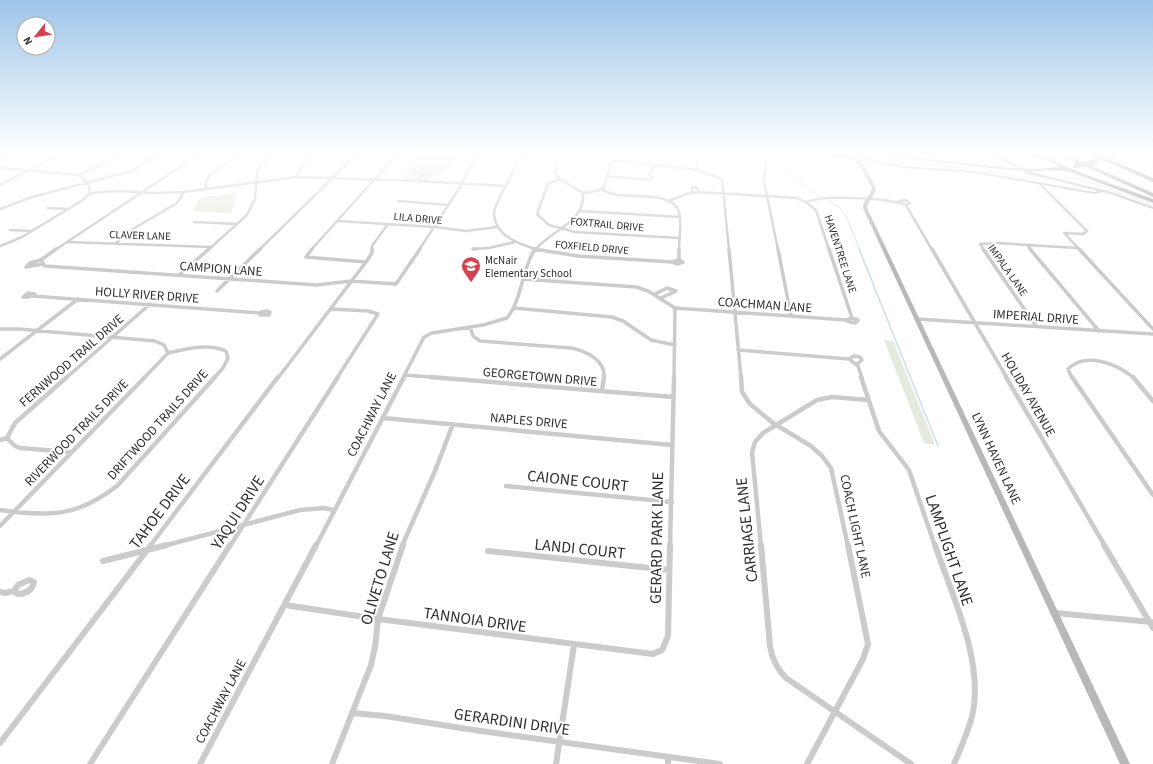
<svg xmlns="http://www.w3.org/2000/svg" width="1153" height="764" font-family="'Source Sans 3',sans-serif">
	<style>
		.green { fill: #e5eade }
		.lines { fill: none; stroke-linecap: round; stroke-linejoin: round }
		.stream-far1 { stroke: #ccdee8; stroke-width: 1 }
		.stream { stroke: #ccdee8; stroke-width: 1.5 }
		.street-far3 { stroke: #cbcbcb; stroke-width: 2.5 }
		.street-far2 { stroke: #cbcbcb; stroke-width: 3.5 }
		.street-far1 { stroke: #cbcbcb; stroke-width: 4.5 }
		.street { stroke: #cbcbcb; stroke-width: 6 }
		.secondary { fill: #b8b8b8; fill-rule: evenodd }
		.primary { fill: #a6a6a6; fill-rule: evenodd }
		.highway { fill: #959595; fill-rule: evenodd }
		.primary-bridge { stroke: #a6a6a6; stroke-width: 4.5 }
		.highway-bridge { stroke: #959595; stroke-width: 5.5 }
		.labels { text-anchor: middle; stroke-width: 4; stroke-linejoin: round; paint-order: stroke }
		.far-street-label { font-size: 11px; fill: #2e2e2e; stroke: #fff }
		.far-poi-label { font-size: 11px; fill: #2e2e2e; stroke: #fff; text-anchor: start }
		.street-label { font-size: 13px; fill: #2e2e2e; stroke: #fff }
		.near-street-label { font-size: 16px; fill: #2e2e2e; stroke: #fff }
	</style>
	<rect width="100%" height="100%" fill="#fff"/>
	<path class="green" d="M420 151H460L444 173H436L429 181 404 180 410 173 402 172Z
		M237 193 231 213 193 211 200 198Z
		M884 340 893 341 935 445 924 443Z"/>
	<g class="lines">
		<path class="stream-far1" d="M777 151 797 181 821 197
			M1146 151 1153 163
			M918 164 975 169 1024 178H1034
			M1059 177 1081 179 1153 205
			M826 200 840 208 846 216 860 250"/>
		<path class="stream" d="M859 249 938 446"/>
		<path class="street-far3" d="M531 151 524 154 520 159C516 167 494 206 494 212 494 236 519 244 538 250
			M696 151 697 170
			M763 151 766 165 764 181 778 250
			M0 158 18 151
			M0 168 79 175C85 180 90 184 90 193L83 200 22 237 0 246
			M79 175 95 168 124 151
			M608 176 649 180 653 178 649 174 655 165
			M296 177 302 165 319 151
			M560 179 548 184 537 214 549 225 575 232 679 238
			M418 181 423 174
			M1039 183 1087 231 1083 234 1064 233
			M0 185 66 151
			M205 189 207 179 210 175 244 151
			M602 190C607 192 612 194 617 195 633 197 673 192 679 212 682 223 679 239 679 250
			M693 192 691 188 693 187 697 188 699 192
			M90 193 114 191 157 193 184 192 296 177 418 181 506 186
			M583 193 597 191 604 188 611 162 614 160 697 170 722 179 729 250
			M398 201 449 205
			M669 201 686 194 699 192 797 198 807 203 816 210 829 250
			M899 201 906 200 910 203 906 205
			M805 202C812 201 819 198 826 198 847 197 887 198 906 205L932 250
			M48 208 69 209
			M0 209 32 197 132 171 164 151
			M580 211 680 217
			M337 221 435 227 466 231 497 227
			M194 222 237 224
			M10 230 32 231
			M1064 233 1080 250
			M67 242 212 247
			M116 243 133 229 177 203 184 192
			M1027 245 1031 250
			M473 249 489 248 515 242
			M55 250 204 151
			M208 250 247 215 255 199 257 172 263 162 278 151
			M259 250 360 151
			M311 250 400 151
			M372 250V246L388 224
			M419 250 462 184 466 174 481 151
			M535 250C550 231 586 222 583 193L560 179 554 172 560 151
			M984 250 980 244 998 243 1077 248"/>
		<path class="street-far2" d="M56 249 41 260 45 266 317 285 351 281 396 284
			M473 249H476
			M534 249 578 256 672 262 679 260V249
			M729 249 741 378
			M778 249 791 316
			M829 249 852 318
			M932 249 1007 378
			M983 249 1036 326
			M1030 249 1099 331
			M1079 249 1153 329
			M306 257 312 249
			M306 257 366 262
			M41 260 30 263 26 267 43 264
			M672 262 677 264 683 262 679 260
			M179 275 209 249
			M523 279 636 287 648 291 675 308
			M396 284 420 249
			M217 291 260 249
			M28 293 35 294 29 297H23Z
			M655 294 667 288 676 291 661 298
			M33 296 260 313
			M514 308 612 317 623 321 651 340 675 345
			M675 308 846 320 852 318
			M330 309 368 311 378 314 337 378
			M267 311 270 312 269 315H260L261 312Z
			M917 319 1153 334
			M847 321 854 323 857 322 858 320 852 318
			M470 327 473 336 480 341 571 348C586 351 606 360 604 378
			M0 329H19L155 341 164 345 168 353
			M738 350 849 359 858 366 862 378
			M168 353C186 349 208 343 226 351L228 358 223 368 214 378
			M0 359 78 299
			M849 359 854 356 860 357 862 360 857 364
			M405 375 442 378
			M66 378 150 304
			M144 378 168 353
			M278 378 366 262 372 253V249
			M403 378 424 337 432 333 483 325 507 318C523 298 521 270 535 249
			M674 378 675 308
			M1072 378 1068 369C1086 351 1117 364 1134 378"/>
		<path class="street-far1" d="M430 377 674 397
			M741 377 742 392 750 404 773 423 811 446 822 456 831 468 848 546
			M861 377 879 431 909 470 935 546
			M1006 377 1105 546
			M1072 377 1153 495
			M1133 377 1153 401
			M602 390 604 377
			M383 418 672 445
			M7 438 15 423 67 377
			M7 438 15 446 20 448 70 452
			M0 440 7 438
			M506 486 672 502
			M0 510C49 517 78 517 118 485L215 377
			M0 526 145 377
			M150 546 278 377
			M163 546 300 510 324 508 333 510
			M230 546 338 377
			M316 546 404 377
			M402 546 435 471 453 424
			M670 546 674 377
			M761 546 752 452 755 442 763 433 817 400 832 397 868 400"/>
		<path class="street" d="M761 545 770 646C772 659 777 669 786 678L911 764
			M935 545C952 595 983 659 973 712 970 728 960 749 954 764
			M1104 545 1153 628
			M488 551 669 570
			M103 561 167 545
			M29 580 34 582C32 591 25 594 17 594L14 591 18 585Z
			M0 592 5 593 14 591
			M285 605 378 619 653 654 662 650 668 636 670 545
			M1055 613 1151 622
			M352 713 385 716 474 730 720 764
			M0 743 151 545
			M668 757V764
			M90 764 230 545
			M200 764 316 545
			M332 764 371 665 375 647 378 619 403 545
			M556 764 574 645
			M807 764 863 659 868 644 848 545"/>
		<path class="secondary" d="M845 151H849L856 157 904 166 974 171 1094 192 1098 191 1033 175 981 151H986L1035 173 1112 192 1153 207V209L1110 194 1103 192 1094 194 974 173 904 168 859 160 864 165 876 188C876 196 867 200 867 208L1130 764H1120L863 208C863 199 871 196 872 188L860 166Z"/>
		<path class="primary" d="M801 151H814L854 157 856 158 854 159Z
			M949 151H956L944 155 921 156 919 155 921 154 944 153Z
			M863 152 1010 168 1039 169 1063 166 1065 167 1063 168 1039 171 1010 170 864 154H863Z
			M1024 172 1042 175 1044 176 1042 177 1026 174 1024 173Z"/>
		<path class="highway" d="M1026 151H1032L1084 174 1153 199V203L1068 171 1046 170V169L1048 168H1063Z
			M1052 151H1058L1153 193V197Z
			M1083 151H1090L1105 158 1122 151H1129L1109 159 1153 178V182L1105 161H1101V160Z"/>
		<path class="primary-bridge" d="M841 151 864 153"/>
		<path class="highway-bridge" d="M1076 165 1095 162"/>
	</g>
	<linearGradient id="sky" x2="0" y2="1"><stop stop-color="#9dc5e8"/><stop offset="0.59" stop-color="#fff"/><stop offset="1" stop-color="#fff" stop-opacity="0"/></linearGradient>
	<rect width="1153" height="258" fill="url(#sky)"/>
	<defs>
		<g id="school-pin" transform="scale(1)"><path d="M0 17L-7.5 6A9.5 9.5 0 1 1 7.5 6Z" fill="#d5414e" stroke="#fff"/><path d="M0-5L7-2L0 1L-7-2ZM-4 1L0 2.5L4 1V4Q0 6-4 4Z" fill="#fff"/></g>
	</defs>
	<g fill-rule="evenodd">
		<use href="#school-pin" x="471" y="266"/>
	</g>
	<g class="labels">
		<g class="far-street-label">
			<text transform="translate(418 218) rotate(5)" y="4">LILA DRIVE</text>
			<text transform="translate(607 224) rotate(5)" y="4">FOXTRAIL DRIVE</text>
			<text transform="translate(140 235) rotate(2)" y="4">CLAVER LANE</text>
			<text transform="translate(592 247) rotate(5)" y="4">FOXFIELD DRIVE</text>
			<text transform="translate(841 254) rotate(72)" y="4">HAVENTREE LANE</text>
			<text transform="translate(1008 270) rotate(55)" y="4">IMPALA LANE</text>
		</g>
		<g class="far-poi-label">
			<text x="485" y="264">McNair<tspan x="485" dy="13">Elementary School</tspan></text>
		</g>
		<g class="street-label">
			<text transform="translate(221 268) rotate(4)" y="5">CAMPION LANE</text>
			<text transform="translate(147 294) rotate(4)" y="5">HOLLY RIVER DRIVE</text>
			<text transform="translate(765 304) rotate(4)" y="5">COACHMAN LANE</text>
			<text transform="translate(1036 316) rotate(4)" y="5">IMPERIAL DRIVE</text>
			<text transform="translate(71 360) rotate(-41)" y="5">FERNWOOD TRAIL DRIVE</text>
			<text transform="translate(540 376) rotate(5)" y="5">GEORGETOWN DRIVE</text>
			<text transform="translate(1029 394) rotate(60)" y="5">HOLIDAY AVENUE</text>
			<text transform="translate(371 414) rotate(-63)" y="5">COACHWAY LANE</text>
			<text transform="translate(529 420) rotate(5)" y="5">NAPLES DRIVE</text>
			<text transform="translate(157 424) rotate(-48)" y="5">DRIFTWOOD TRAILS DRIVE</text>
			<text transform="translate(76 432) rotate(-46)" y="5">RIVERWOOD TRAILS DRIVE</text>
			<text transform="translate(997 458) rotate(65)" y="5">LYNN HAVEN LANE</text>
			<text transform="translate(856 526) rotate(78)" y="5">COACH LIGHT LANE</text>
			<text transform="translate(220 701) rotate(-62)" y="5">COACHWAY LANE</text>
		</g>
		<g class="near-street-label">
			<text transform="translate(578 480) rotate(6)" y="6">CAIONE COURT</text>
			<text transform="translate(159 511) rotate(-53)" y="6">TAHOE DRIVE</text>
			<text transform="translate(237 512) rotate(-57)" y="6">YAQUI DRIVE</text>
			<text transform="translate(746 530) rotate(-96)" y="6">CARRIAGE LANE</text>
			<text transform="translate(656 538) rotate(-89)" y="6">GERARD PARK LANE</text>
			<text transform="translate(580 548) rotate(6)" y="6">LANDI COURT</text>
			<text transform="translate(950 550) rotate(71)" y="6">LAMPLIGHT LANE</text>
			<text transform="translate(379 578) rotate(-73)" y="6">OLIVETO LANE</text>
			<text transform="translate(475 619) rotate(8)" y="6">TANNOIA DRIVE</text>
			<text transform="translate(512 721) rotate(8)" y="6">GERARDINI DRIVE</text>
		</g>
	</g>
	<g transform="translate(36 36) rotate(240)"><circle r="19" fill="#ffffff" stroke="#ababab"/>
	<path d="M0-3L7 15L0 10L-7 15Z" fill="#d5414e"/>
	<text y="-6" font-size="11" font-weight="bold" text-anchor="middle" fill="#2e2e2e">N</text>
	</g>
</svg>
